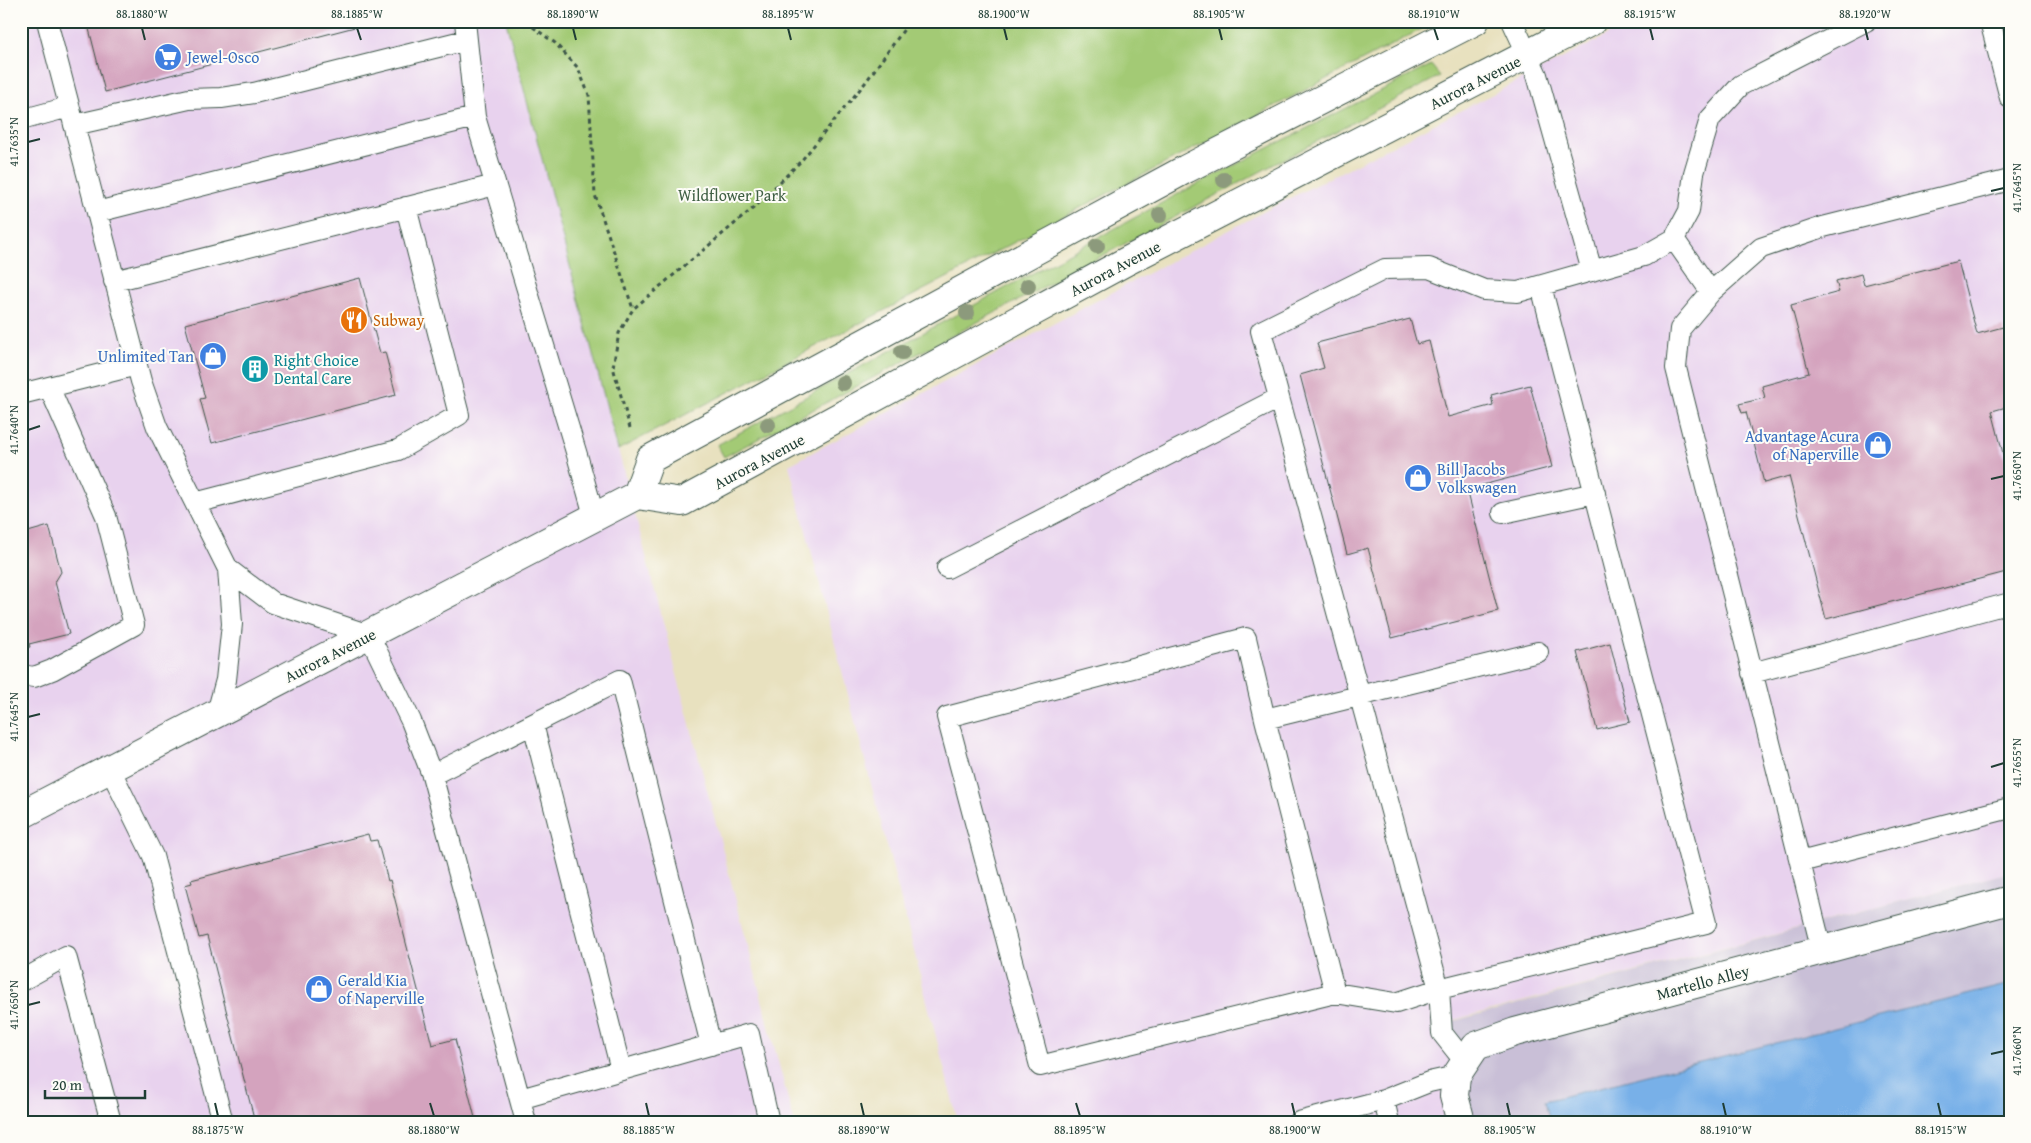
<svg xmlns="http://www.w3.org/2000/svg" width="2031" height="1143" font-family="'Gentium Book Plus',serif">
	<style>
		.built { fill: #e8d2ee }
		.industrial { fill: #c9bfd7 }
		.green { fill: #a3ca75; stroke: #618454 }
		.water { fill: #78b0e8; stroke: #4c768e }
		.building { fill: #d4a3be }
		.lines { fill: none; stroke-linecap: round; stroke-linejoin: round }
		.service-casing { stroke: #3d5649; stroke-width: 22 }
		.minor-casing { stroke: #3d5649; stroke-width: 30 }
		.primary-casing { stroke: #3d5649; stroke-width: 30 }
		.path { stroke: #3d5649; stroke-width: 3; stroke-dasharray: 4 4; stroke-linecap: butt }
		.service { stroke: #fff; stroke-width: 20 }
		.minor { stroke: #fff; stroke-width: 28 }
		.primary { stroke: #fff; stroke-width: 28 }
		.tree { fill: #8c9a7b }
		.ticks { fill: none; stroke: #1f3d34; stroke-width: 2 }
		.labels { text-anchor: middle; stroke-width: 4; stroke-linejoin: round; paint-order: stroke }
		.shop-label { font-size: 16px; fill: #366cbe; stroke: #fdfcf7; text-anchor: start }
		.street-label { font-size: 16px; fill: #1f3d34; stroke: #fdfcf7 }
		.park-label { font-size: 16px; fill: #406044; stroke: #fdfcf7 }
		.food-label { font-size: 16px; fill: #c56008; stroke: #fdfcf7; text-anchor: start }
		.culture-label { font-size: 16px; fill: #0d838f; stroke: #fdfcf7; text-anchor: start }
		.neatline { fill: none; stroke: #1f3d34; stroke-width: 2 }
		.ticks-label { font-size: 12px; text-anchor: middle; fill: #1f3d34 }
	</style>
	<rect width="100%" height="100%" fill="#fdfcf7"/>
	<filter id="ink" filterUnits="userSpaceOnUse"><feTurbulence type="fractalNoise" baseFrequency=".02" numOctaves="2"/><feDisplacementMap in="SourceGraphic" scale="10" xChannelSelector="R" yChannelSelector="G"/><feConvolveMatrix kernelMatrix="1 2 1 2 8 2 1 2 1" color-interpolation-filters="sRGB"/></filter>
	<filter id="wash" filterUnits="userSpaceOnUse"><feTurbulence type="fractalNoise" baseFrequency=".0096" numOctaves="4" result="noise"/><feDisplacementMap in="SourceGraphic" scale="20" xChannelSelector="R" yChannelSelector="G"/><feGaussianBlur stdDeviation="1.12" result="paint"/><feColorMatrix in="noise" values="0 0 0 0 0 0 0 0 0 0 0 0 0 0 0 0 0 1.4 0 .05"/><feComposite in="paint" operator="in"/></filter>
	<g filter="url(#wash)">
		<rect width="100%" height="100%" fill="#e8e1bf"/>
		<path class="built" d="M21 21H506L794 1122H21Z
			M1635 21H2010V872L1439 1024 1465 1122H958L789 465 1265 211Z"/>
		<path class="industrial" d="M2010 872V1122H1465L1439 1025Z"/>
		<path class="green" d="M506 21H1437L618 450Z
			M1431 65 1440 76 724 457 717 445 1180 193Z"/>
		<path class="water" d="M2010 984V1122H1550L1545 1101Z"/>
		<g id="blocks">
			<path class="building" d="M87 21H374V22L105 92Z
				M1958 261 1977 334 2003 327 2010 354V406L1992 411 2010 480V571L1826 619 1789 476 1764 483 1746 412 1742 413 1739 404 1765 398 1762 386 1809 373 1791 305 1839 292 1836 281 1861 274 1864 285Z
				M360 278 380 353 385 352 396 395 212 443 200 399 205 398 185 324Z
				M1410 319 1417 344 1429 341 1448 417 1493 405 1491 395 1530 385 1552 467 1467 489 1498 611 1392 638 1368 548 1347 554 1300 375 1324 368 1317 343Z
				M49 526 61 572 55 582 69 634 29 644 30 647 21 649V534Z
				M1610 643 1630 722 1597 730 1577 652Z
				M368 834 370 841 377 840 388 881 390 880 432 1045 455 1039 476 1122H255L207 936 199 938 185 885 192 883 191 880Z"/>
		</g>
	</g>
	<g filter="url(#ink)">
		<use href="#blocks" fill-opacity="0" stroke="#3d5649" stroke-width="1"/>
		<g class="lines">
			<g class="service-casing">
				<path id="service" d="M47 21 141 381 157 427 228 569 232 624 226 680 217 713
					M465 21 475 117 577 455 595 519
					M1512 21 1537 75 1592 271
					M1990 21 2010 98
					M21 120 69 107
					M74 125 189 99 221 98 254 93 466 40
					M97 212 475 117
					M1674 239 1711 292
					M114 281 495 185
					M21 394 137 365
					M195 503 398 450 459 415 406 207
					M1503 513 1595 493
					M947 568 1279 398
					M228 569 273 603 369 635 411 721 432 775 526 1122
					M1538 652 1265 719 1246 638 947 717 1040 1066 1335 993 1396 1003 1439 989 1706 923 1541 286
					M1752 673 2010 603
					M21 675 34 677 52 670 134 625 106 516 49 387
					M1265 719 1335 993
					M533 724 621 1070
					M110 769 153 856 223 1122
					M432 775 620 680 711 1045
					M1800 862 1676 368 1680 329 1711 292 1761 248 1823 227 2010 180
					M1822 951 1800 862 2010 808
					M21 981 66 956 111 1122
					M1465 1062 1442 1033 1439 989 1261 331 1385 269 1429 268 1484 290 1518 292 1644 256 1674 239 1689 211 1694 173 1710 119 1741 85 1866 21
					M520 1099 749 1034 769 1122
					M1384 1100 1389 1122
					M1299 1122 1384 1100 1429 1082 1456 1076"/>
			</g>
			<g class="minor-casing">
				<path id="minor" d="M1461 1122 1454 1096 1456 1076 1476 1046 1515 1032 2010 900"/>
			</g>
			<g class="primary-casing">
				<path id="primary" d="M637 495 650 459 1186 169 1475 21
					M21 815 637 495 682 502 1125 262 1592 21"/>
			</g>
			<path class="path" d="M528 21 530 25 555 43 578 68 589 95 595 195 633 309
				M630 428 613 367 619 333 633 309 757 205 801 161 865 83 910 21"/>
			<use href="#service" class="service"/>
			<use href="#minor" class="minor"/>
			<use href="#primary" class="primary"/>
		</g>
		<g class="tree">
			<circle cx="1224" cy="180" r="8"/>
			<circle cx="1160" cy="215" r="8"/>
			<circle cx="1097" cy="246" r="8"/>
			<circle cx="1028" cy="286" r="8"/>
			<circle cx="967" cy="313" r="8"/>
			<circle cx="902" cy="352" r="8"/>
			<circle cx="843" cy="383" r="8"/>
			<circle cx="768" cy="425" r="8"/>
		</g>
	</g>
	<path class="ticks" d="M142 28 145 40M357 28 361 40M573 28 576 40M788 28 791 40M1004 28 1007 40M1219 28 1222 40M1434 28 1438 40M1650 28 1653 40M1865 28 1868 40M28 142 40 139M1991 191 2004 188M28 430 40 426M1991 479 2004 476M28 717 40 714M1991 767 2004 763M28 1005 40 1002M1991 1054 2004 1051M215 1103 218 1116M430 1103 434 1116M646 1103 649 1116M861 1103 864 1116M1076 1103 1080 1116M1292 1103 1295 1116M1507 1103 1510 1116M1723 1103 1726 1116M1938 1103 1941 1116"/>
	<defs>
		<g id="supermarket-disc" transform="scale(1.4375)"><circle r="9.5" fill="#3f7fe0" stroke="#fdfcf7"/><path d="M-6-5.5h2.5l.6 2H6L4.5 2H-2.5L-4.4-4H-6ZM-1.5 3.2a1.3 1.3 0 1 0 .1 0ZM3 3.2a1.3 1.3 0 1 0 .1 0Z" fill="#fff"/></g>
		<g id="restaurant-disc" transform="scale(1.4375)"><circle r="9.5" fill="#e8710a" stroke="#fdfcf7"/><path d="M-5-6h1v4h1v-4h1v4h1v-4h1v5L-1.5 .5V6h-2V.5L-5-1ZM5-6V6H3V1.5H1.5Q1.5-4 5-6Z" fill="#fff"/></g>
		<g id="shop-disc" transform="scale(1.4375)"><circle r="9.5" fill="#3f7fe0" stroke="#fdfcf7"/><path d="M-5-2.5h2.3a2.7 3.5 0 0 1 5.4 0H5L5.5 6h-11ZM-1.5-2.5h3a1.5 2.3 0 0 0-3 0Z" fill="#fff"/></g>
		<g id="building-disc" transform="scale(1.4375)"><circle r="9.5" fill="#0f9aa8" stroke="#fdfcf7"/><path d="M-4-6H4V6H1V3H-1V6H-4ZM-2.5-4.3h1.7v1.8h-1.7ZM.8-4.3h1.7v1.8H.8ZM-2.5-1h1.7V.8h-1.7ZM.8-1h1.7V.8H.8Z" fill="#fff"/></g>
	</defs>
	<g fill-rule="evenodd">
		<use href="#supermarket-disc" x="168" y="57"/>
		<use href="#restaurant-disc" x="354" y="320"/>
		<use href="#shop-disc" x="213" y="356"/>
		<use href="#building-disc" x="255" y="369"/>
		<use href="#shop-disc" x="1878" y="445"/>
		<use href="#shop-disc" x="1418" y="478"/>
		<use href="#shop-disc" x="319" y="989"/>
	</g>
	<g class="labels">
		<g class="shop-label">
			<text x="187" y="63">Jewel-Osco</text>
			<text x="194" y="362" text-anchor="end">Unlimited Tan</text>
			<text x="1859" y="442" text-anchor="end">Advantage Acura<tspan x="1859" dy="18">of Naperville</tspan></text>
			<text x="1437" y="475">Bill Jacobs<tspan x="1437" dy="18">Volkswagen</tspan></text>
			<text x="338" y="986">Gerald Kia<tspan x="338" dy="18">of Naperville</tspan></text>
		</g>
		<g class="street-label">
			<text transform="translate(1475 82) rotate(-27)" y="6">Aurora Avenue</text>
			<text transform="translate(1115 268) rotate(-28)" y="6">Aurora Avenue</text>
			<text transform="translate(759 461) rotate(-28)" y="6">Aurora Avenue</text>
			<text transform="translate(330 655) rotate(-27)" y="6">Aurora Avenue</text>
			<text transform="translate(1703 982) rotate(-15)" y="6">Martello Alley</text>
		</g>
		<g class="park-label">
			<text x="732" y="201">Wildflower Park</text>
		</g>
		<g class="food-label">
			<text x="373" y="326">Subway</text>
		</g>
		<g class="culture-label">
			<text x="274" y="366">Right Choice<tspan x="274" dy="18">Dental Care</tspan></text>
		</g>
	</g>
	<rect width="2031" height="1143" fill="none" stroke="#fdfcf7" stroke-width="55"/>
	<path d="M45 1090v8h100v-8" fill="none" stroke="#1f3d34" stroke-width="2.5"/>
	<text x="52" y="1090" font-size="15" fill="#1f3d34" stroke="#fdfcf7" stroke-width="4" paint-order="stroke">20 m</text>
	<rect x="28" y="28" width="1976" height="1088" class="neatline"/>
	<g class="ticks-label">
		<text x="142" y="18">88.1880°W</text>
		<text x="357" y="18">88.1885°W</text>
		<text x="573" y="18">88.1890°W</text>
		<text x="788" y="18">88.1895°W</text>
		<text x="1004" y="18">88.1900°W</text>
		<text x="1219" y="18">88.1905°W</text>
		<text x="1434" y="18">88.1910°W</text>
		<text x="1650" y="18">88.1915°W</text>
		<text x="1865" y="18">88.1920°W</text>
		<text transform="translate(14 142) rotate(-90)" y="4">41.7635°N</text>
		<text transform="translate(2017 188) rotate(-90)" y="4">41.7645°N</text>
		<text transform="translate(14 430) rotate(-90)" y="4">41.7640°N</text>
		<text transform="translate(2017 476) rotate(-90)" y="4">41.7650°N</text>
		<text transform="translate(14 717) rotate(-90)" y="4">41.7645°N</text>
		<text transform="translate(2017 763) rotate(-90)" y="4">41.7655°N</text>
		<text transform="translate(14 1005) rotate(-90)" y="4">41.7650°N</text>
		<text transform="translate(2017 1051) rotate(-90)" y="4">41.7660°N</text>
		<text x="218" y="1134">88.1875°W</text>
		<text x="434" y="1134">88.1880°W</text>
		<text x="649" y="1134">88.1885°W</text>
		<text x="864" y="1134">88.1890°W</text>
		<text x="1080" y="1134">88.1895°W</text>
		<text x="1295" y="1134">88.1900°W</text>
		<text x="1510" y="1134">88.1905°W</text>
		<text x="1726" y="1134">88.1910°W</text>
		<text x="1941" y="1134">88.1915°W</text>
	</g>
</svg>
